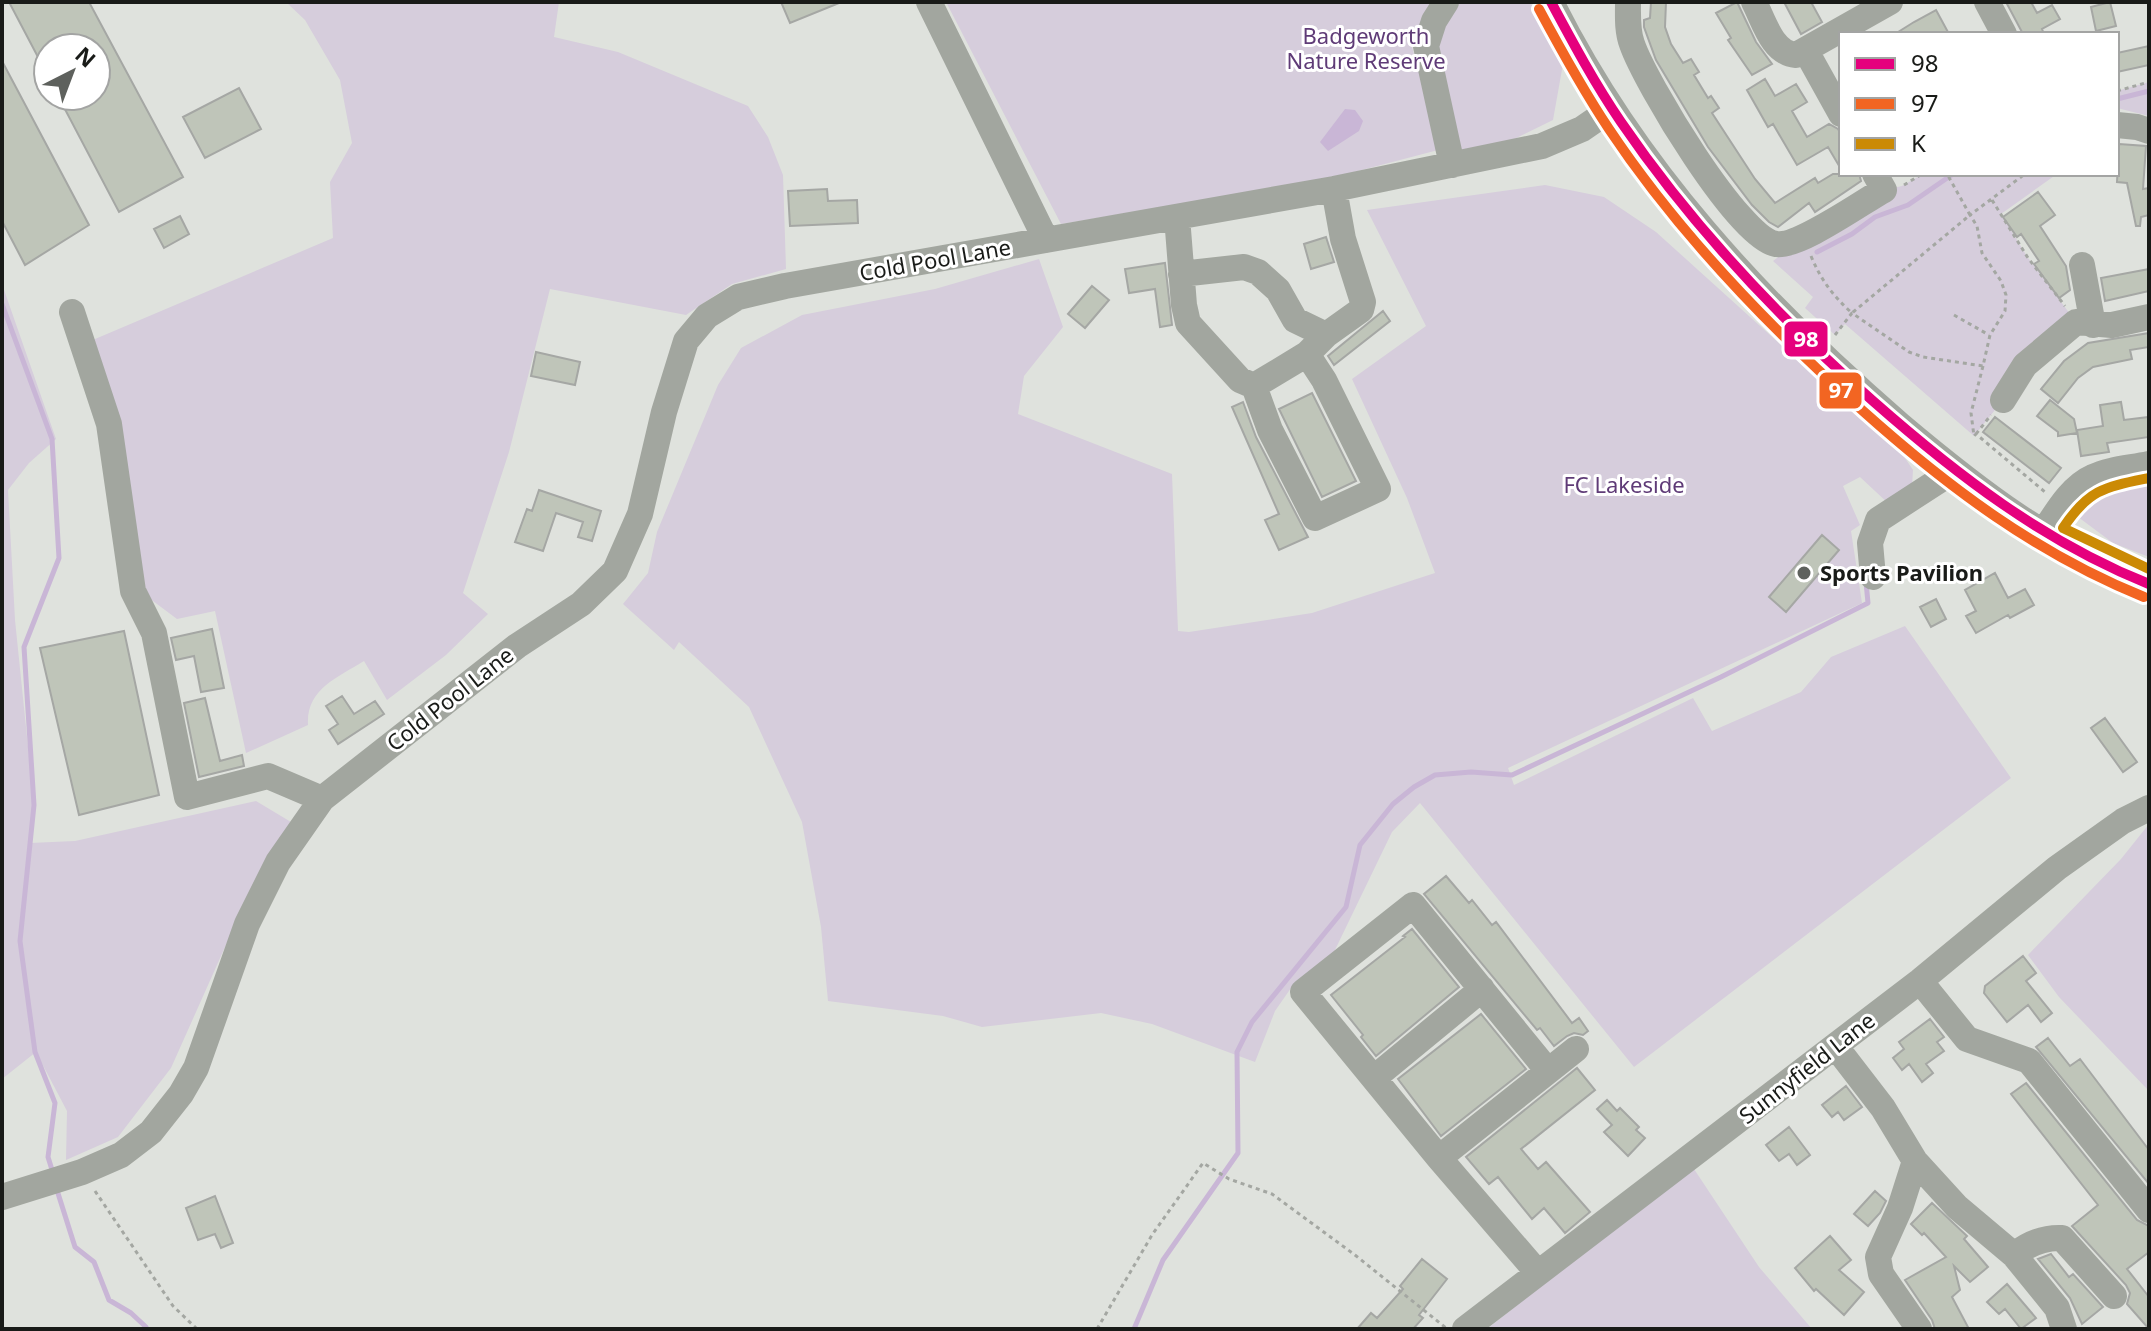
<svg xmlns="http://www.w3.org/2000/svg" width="2151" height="1331" font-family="'Noto Sans',sans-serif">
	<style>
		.green { fill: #d6cddc }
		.water { fill: #c9b6d6 }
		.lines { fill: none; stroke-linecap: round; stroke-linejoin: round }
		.stream { stroke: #c9b6d6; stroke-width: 5 }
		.building { fill: #bfc5b9; stroke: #a5a7a4; stroke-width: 2 }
		.path { stroke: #a4a7a2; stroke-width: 3; stroke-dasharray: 4 4; stroke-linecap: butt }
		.minor { stroke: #a2a69f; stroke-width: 26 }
		.bus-1-casing { stroke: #fff; stroke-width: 16 }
		.bus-2-casing { stroke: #fff; stroke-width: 16 }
		.bus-3-casing { stroke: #fff; stroke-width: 16 }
		.bus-1 { stroke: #e5007d; stroke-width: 10 }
		.bus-2 { stroke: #f26522; stroke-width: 10 }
		.bus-3 { stroke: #cb8a05; stroke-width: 10 }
		.poi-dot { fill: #5e615d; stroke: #fff; stroke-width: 3 }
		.labels { text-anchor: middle; stroke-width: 6; stroke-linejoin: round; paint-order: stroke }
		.park-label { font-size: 22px; fill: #5f3b77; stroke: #fff }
		.street-label { font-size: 22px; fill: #191b18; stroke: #fff }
		.poi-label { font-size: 22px; font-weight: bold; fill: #191b18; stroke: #fff; text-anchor: start }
		.line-badge { stroke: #fff; stroke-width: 3 }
		.badge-label { font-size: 22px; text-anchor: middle; font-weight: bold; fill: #fff }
	</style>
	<rect width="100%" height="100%" fill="#dfe2dd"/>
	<path class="green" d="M286 2H559L554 37 618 52 748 106 768 137 783 175 786 269 732 284 686 315 550 289 509 452 463 593 488 614 446 655 387 700 364 661C337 678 306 689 308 725L246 753 215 611 177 619 141 592 88 342 333 238 330 182 352 143 340 80 305 20Z
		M946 2H1439L1411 44 1442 149 1316 182 1061 224Z
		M1456 2H1530L1563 64 1553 120 1506 143 1453 157 1434 65 1443 28Z
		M2149 82V116L2117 108V91Z
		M1923 174H2057L2001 214 2028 258 2076 322 2003 400 1974 436 1845 324 1835 335 1805 308 1813 297 1773 261 1803 238 1884 190 1902 186Z
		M1545 185 1604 197 1656 232 1903 455 1913 470 1912 487 1890 505 1860 477 1843 486 1860 525 1851 531 1862 603 1508 768 1514 785 1693 698 1712 731 1801 692 1831 657 1905 626 2011 778 1634 1067 1420 803 1392 832 1334 952 1291 988 1275 1011 1255 1062 1152 1024 1101 1013 982 1027 943 1016 828 1001 821 927 802 822 749 707 679 642 674 650 623 604 648 573 657 532 718 385 741 348 802 315 935 289 1039 259 1063 327 1024 376 1018 414 1172 474 1178 631 1189 632 1312 613 1435 573 1407 498 1352 379 1426 326 1367 210Z
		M2 284 56 439 29 463 8 490 15 620 34 805 30 843 75 841 256 801 291 822 250 891 171 1068 118 1137 66 1160 67 1111 36 1052 2 1079Z
		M2149 464V557L2113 543 2062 505Z
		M2149 824V1091L2059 997 2028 955 2121 859Z
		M1692 1166 1759 1267 1812 1329H1487Z"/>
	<path class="water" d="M1345 109 1355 110 1363 121 1359 131 1328 151 1320 142Z"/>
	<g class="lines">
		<path class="stream" d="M2117 99 2149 91
			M1817 252 1852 234 1875 217 1908 205 1953 174
			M2 304 52 439 59 558 24 647 34 805 20 941 35 1052 55 1103 48 1157 53 1173
			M56 1187 75 1247 94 1262 109 1300 131 1313 146 1327
			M1134 1329 1163 1260 1238 1153 1237 1052 1252 1022 1346 907 1360 845 1393 804 1414 787 1435 775 1471 772 1512 775 1721 677 1868 603 1866 582"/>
	</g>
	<path class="building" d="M9 2H89L183 177 119 212 58 96H96V48H48V76Z
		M781 2H839V3L790 23Z
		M1651 2H1666L1665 27 1671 44 1683 63 1691 59 1699 72 1694 75 1708 98 1711 96 1719 108 1712 113 1755 179 1775 203 1815 178 1818 183 1833 174H1859L1861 181 1815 212 1809 203 1778 227 1769 222 1752 205 1708 147 1656 60 1644 27V20L1650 18Z
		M1737 2 1756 42 1772 64 1752 75 1728 40 1731 38 1716 13Z
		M1784 2H1811L1822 22 1801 34Z
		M2006 2H2031L2037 13 2052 5 2060 19 2042 29 2044 34H2023Z
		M2110 2 2116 26 2096 31 2091 7Z
		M1936 10 1949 34H1895L1914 22Z
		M2149 46V65L2117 72V53Z
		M2 61 89 225 25 265 2 221Z
		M1765 79 1775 96 1796 84 1807 102 1792 111 1807 137 1829 124 1838 129 1841 134V169L1828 147 1797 165 1773 124 1768 127 1747 90Z
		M239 88 261 129 205 158 183 117Z
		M2119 144 2146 146 2143 189 2149 188V215L2141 217 2140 226H2136L2127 183 2117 182Z
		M827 189 828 201 857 200 858 223 790 226 788 191Z
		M2038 192 2055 215 2040 226 2066 266 2070 290 2059 298 2034 264 2039 261 2021 234 2017 237 2003 217Z
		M180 216 189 234 164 248 154 229Z
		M1326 237 1334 262 1311 269 1304 244Z
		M1165 263 1172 325 1160 327 1155 289 1129 293 1125 269Z
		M2149 269V291L2105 301 2101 278Z
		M1092 286 1109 300 1085 328 1068 314Z
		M1383 311 1390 321 1334 365 1328 356Z
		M2149 333V347L2130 350 2132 359 2093 367 2078 378 2058 403 2041 389 2064 361 2088 343Z
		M536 352 580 362 575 385 531 376Z
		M1312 393 1356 481 1322 497 1279 409Z
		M2050 400 2074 419 2077 433 2058 436V432L2037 416Z
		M1243 402 1256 437 1308 537 1279 550 1265 520 1279 514 1232 407Z
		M2121 402 2124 420 2149 417V437L2107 443 2109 452 2081 456 2077 430 2103 426 2100 405Z
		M1995 417 2061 468 2049 483 1983 432Z
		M539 490 601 511 592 541 578 537 583 522 556 513 543 551 515 542 527 509 532 511Z
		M1822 535 1839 550 1786 612 1769 597Z
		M1995 573 2008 598 2025 589 2034 605 2010 618 2008 615 1976 633 1966 616 1976 611 1965 590Z
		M1936 599 1946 619 1931 627 1920 607Z
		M212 629 224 688 201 692 194 656 176 660 171 638Z
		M124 631 159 795 79 815 40 648Z
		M342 696 354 714 375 701 384 714 338 744 329 730 338 724 326 706Z
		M205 698 220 761 242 755 244 766 199 777 184 703Z
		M2105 718 2137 762 2123 772 2091 728Z
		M1446 876 1469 903 1472 900 1492 925 1496 922 1572 1023 1579 1018 1588 1031 1583 1035 1574 1033 1567 1036 1554 1046 1540 1028 1537 1030 1424 894Z
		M1412 929 1459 987 1376 1056 1361 1037 1363 1035 1331 995 1405 937 1403 936Z
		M2023 956 2036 973 2026 981 2052 1013 2041 1022 2028 1005 2007 1022 1984 993 1985 986Z
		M1481 1014 1526 1069 1441 1136 1398 1079Z
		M1930 1019 1944 1037 1937 1042 1944 1051 1926 1064 1933 1073 1922 1082 1909 1064 1902 1070 1893 1058 1904 1049 1899 1042Z
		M2048 1038 2070 1066 2080 1059 2149 1150V1184L2036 1047Z
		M1577 1068 1595 1090 1521 1149 1538 1169 1546 1162 1590 1212 1565 1233 1544 1208 1532 1219 1498 1177 1489 1184 1466 1157Z
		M2026 1083 2137 1220 2149 1226V1252L2127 1269 2149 1297V1329L2127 1304 2130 1293 2126 1285 2072 1226 2098 1205 2011 1094Z
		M1846 1086 1862 1107 1844 1120 1838 1112 1832 1117 1822 1105Z
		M1607 1100 1617 1111 1620 1108 1639 1127 1636 1130 1645 1138 1628 1156 1604 1132 1612 1125 1597 1109Z
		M1789 1127 1810 1155 1797 1165 1789 1154 1779 1161 1766 1145Z
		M1875 1191 1886 1201 1880 1213 1868 1226 1854 1214Z
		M215 1196 233 1243 221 1248 215 1234 198 1240 186 1208Z
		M1932 1203 1967 1236 1964 1239 1988 1267 1970 1282 1954 1266 1960 1290 1952 1297 1969 1329H1935L1932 1320 1905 1280 1946 1257 1924 1233 1922 1235 1911 1224Z
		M1830 1236 1851 1260 1839 1270 1864 1292 1844 1315 1816 1289 1814 1291 1795 1268Z
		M2051 1254 2069 1277 2073 1274 2103 1307 2082 1324 2070 1298 2038 1259Z
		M1422 1259 1447 1279 1419 1315 1423 1318 1413 1329H1357L1371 1313 1377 1318 1403 1289 1400 1286Z
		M2007 1284 2036 1318 2021 1329 2005 1309 1999 1314 1987 1302Z"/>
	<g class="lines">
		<path class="path" d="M2117 91 2149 82
			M1904 185 1922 174
			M1992 200 2028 258 2065 306
			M1811 256C1821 280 1833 296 1852 313L1970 215 1947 174
			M1954 315 1989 335
			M1835 335 1852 313 1909 352 1923 357 1983 366 1990 335 2005 311 2006 295 2001 281 1982 253 1977 226 1970 215 2025 174
			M1983 366 1971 413 1974 436 1976 434 2045 492
			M1976 434 1991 415
			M95 1191 173 1306 197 1329
			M1097 1329 1152 1235 1203 1163 1229 1179 1272 1194 1355 1255 1446 1328"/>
		<path class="minor" d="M929 2 1046 240
			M1446 2 1434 21 1426 46 1452 165
			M1551 2C1634 169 1760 304 1900 425 1976 489 2054 550 2149 584
			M1628 2C1628 16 1627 31 1632 44 1645 82 1739 239 1776 244 1798 248 1862 202 1884 190L1875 174
			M1754 2C1764 21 1772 53 1796 55L1890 2
			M1987 2 2004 34
			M1806 51 1841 114
			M2117 125 2137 127 2149 131
			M1177 217 1184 305 1188 323 1240 380 1254 386 1307 354 1326 335 1361 310 1363 302 1343 239 1334 189
			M2082 265 2093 325
			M1181 274 1244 267 1258 272 1278 290 1295 320 1326 335
			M72 312 109 424 133 591 154 633 187 797 268 776 322 799
			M1254 386 1270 430 1315 518 1378 489 1324 380 1307 354
			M2003 400 2025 365 2076 322 2112 325 2149 317
			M2042 534C2055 515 2070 487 2093 477 2109 469 2131 468 2149 464
			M1873 577 1870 543 1878 520 1955 470
			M1920 981 1967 1039 2029 1061 2149 1210
			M1836 1047 1883 1108 1915 1161 1957 1207 2014 1255 2057 1308 2064 1329
			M1374 1078 1482 989
			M1439 1158 1576 1049
			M1915 1161 1900 1208 1878 1257 1881 1274 1919 1329
			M2 1197 82 1172 121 1155 151 1132 181 1094 196 1068 247 924 278 862 322 799 517 646 581 604 615 571 640 514 664 412 686 341 707 316 738 297 785 286 1334 189 1542 146 1582 129 1611 109
			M2014 1255C2028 1244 2043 1237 2062 1238L2114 1296
			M1538 1273 1439 1158 1303 992 1413 905 1548 1071
			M1465 1329 1920 981 2057 868 2123 821 2149 808"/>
		<g class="bus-1-casing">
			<path id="bus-1" d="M1551 2C1573 43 1595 84 1621 122 1692 226 1779 318 1873 401 1957 475 2044 542 2149 584"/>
		</g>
		<g class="bus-2-casing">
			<path id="bus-2" d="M1539 9C1561 50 1583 90 1609 129 1679 234 1769 327 1863 411 1948 487 2037 554 2144 597"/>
		</g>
		<g class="bus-3-casing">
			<path id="bus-3" d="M2149 478C2105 487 2089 489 2063 528L2149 569"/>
		</g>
		<use href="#bus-1" class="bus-1"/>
		<use href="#bus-2" class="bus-2"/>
		<use href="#bus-3" class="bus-3"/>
	</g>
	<circle class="poi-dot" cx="1804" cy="573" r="8"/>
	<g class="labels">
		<g class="park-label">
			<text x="1366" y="44">Badgeworth<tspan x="1366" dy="25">Nature Reserve</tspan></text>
			<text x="1624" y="493">FC Lakeside</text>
		</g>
		<g class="street-label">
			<text transform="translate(935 260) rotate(-10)" y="8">Cold Pool Lane</text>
			<text transform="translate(450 699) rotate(-38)" y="8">Cold Pool Lane</text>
			<text transform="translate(1807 1068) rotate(-38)" y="8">Sunnyfield Lane</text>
		</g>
		<g class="poi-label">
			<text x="1820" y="581">Sports Pavilion</text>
		</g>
	</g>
	<g class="line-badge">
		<rect x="1783" y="320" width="46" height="38" rx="8" fill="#e5007d"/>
		<rect x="1818" y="371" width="45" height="39" rx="8" fill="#f26522"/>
	</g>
	<g class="badge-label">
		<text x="1806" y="347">98</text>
		<text x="1841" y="398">97</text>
	</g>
	<rect width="2151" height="1331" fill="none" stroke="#191b18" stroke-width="8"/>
	<rect x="1839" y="32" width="280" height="144" fill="#ffffff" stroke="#a3a4a3" stroke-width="2"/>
	<rect x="1855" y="58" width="40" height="12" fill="#e5007d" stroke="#a3a4a3" stroke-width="2"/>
	<text x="1911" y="72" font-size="24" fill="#191b18">98</text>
	<rect x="1855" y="98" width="40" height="12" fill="#f26522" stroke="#a3a4a3" stroke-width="2"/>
	<text x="1911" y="112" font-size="24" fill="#191b18">97</text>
	<rect x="1855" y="138" width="40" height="12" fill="#cb8a05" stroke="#a3a4a3" stroke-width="2"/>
	<text x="1911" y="152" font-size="24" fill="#191b18">K</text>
	<g transform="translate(72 72) rotate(42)"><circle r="38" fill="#ffffff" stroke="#a3a4a3" stroke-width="2"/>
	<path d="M0-6L14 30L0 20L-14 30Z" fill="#5e615d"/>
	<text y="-12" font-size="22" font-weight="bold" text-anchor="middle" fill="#191b18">N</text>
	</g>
</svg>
